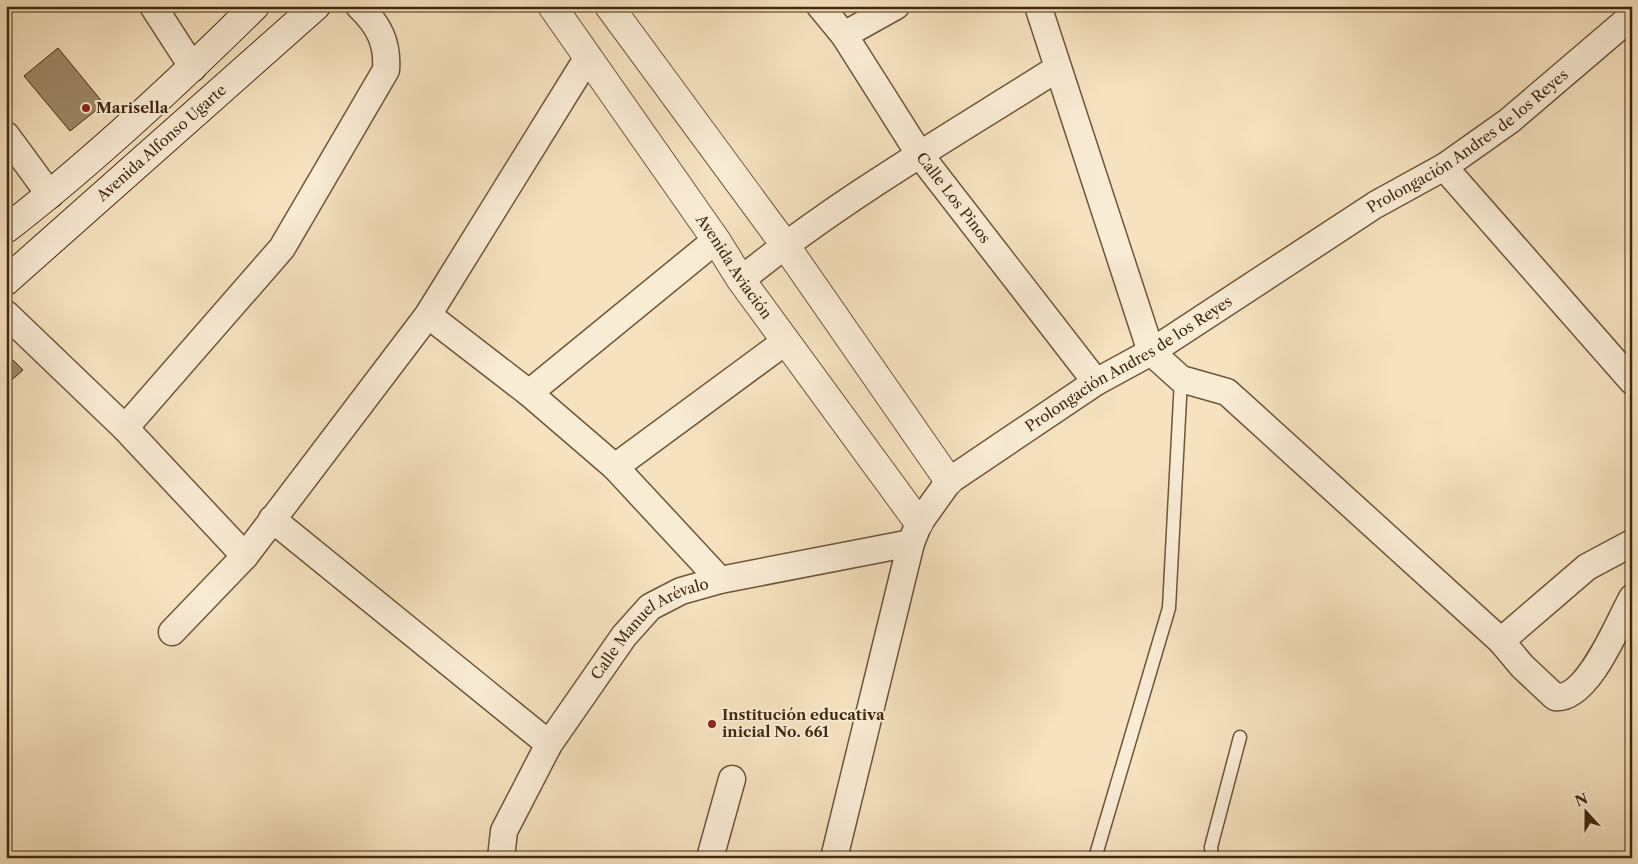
<svg xmlns="http://www.w3.org/2000/svg" width="1638" height="864" font-family="'Libre Caslon Text',serif">
	<style>
		.building { fill: #9f896a; stroke: #41280e }
		.lines { fill: none; stroke-linecap: round; stroke-linejoin: round }
		.service-casing { stroke: #6e563a; stroke-width: 15 }
		.minor-casing { stroke: #6e563a; stroke-width: 29 }
		.tertiary-casing { stroke: #6e563a; stroke-width: 30 }
		.secondary-casing { stroke: #41280e; stroke-width: 30 }
		.service { stroke: #f9ecd5; stroke-width: 12 }
		.minor { stroke: #f9ecd5; stroke-width: 26 }
		.tertiary { stroke: #f9ecd5; stroke-width: 28 }
		.secondary { stroke: #f9ecd5; stroke-width: 28 }
		.poi-dot { fill: #8f2418; stroke: #f9ecd5; stroke-width: 2 }
		.labels { text-anchor: middle; stroke-width: 4; stroke-linejoin: round; paint-order: stroke }
		.poi-label { font-size: 15px; font-weight: bold; fill: #41280e; stroke: #f9ecd5; text-anchor: start }
		.street-label { font-size: 15px; fill: #41280e; stroke: #f9ecd5 }
	</style>
	<rect width="100%" height="100%" fill="#f6e2bf"/>
	<filter id="stains"><feTurbulence type="fractalNoise" baseFrequency=".004" numOctaves="4"/><feColorMatrix values="0 0 0 0 .2 0 0 0 0 .09 0 0 0 0 .02 0 0 0 .5 -.17"/></filter>
	<radialGradient id="worn" r=".72"><stop offset=".6" stop-color="#630" stop-opacity="0"/><stop offset="1" stop-color="#630" stop-opacity=".3"/></radialGradient>
	<path class="building" d="M58 48 104 104 70 131 24 76Z
		M6 353 23 370 6 385Z"/>
	<g class="lines">
		<g class="service-casing">
			<path id="service" d="M1095 858 1169 608 1181 379
				M1212 858 1211 847 1240 737"/>
		</g>
		<g class="minor-casing">
			<g id="minor">
				<path d="M153 6 193 68"/>
				<path id="s1" d="M820 6 844 35 920 155 1096 382"/>
				<path d="M1038 6 1151 352 1181 379 1227 392 1501 641 1522 666 1555 697C1588 701 1618 623 1632 598"/>
				<path d="M844 35 896 6"/>
				<path d="M6 135 50 195"/>
				<path d="M1444 167 1632 381"/>
				<path d="M741 280C839 200 951 136 1058 68"/>
				<path d="M6 314 125 428 245 556"/>
				<path d="M428 315 529 393 615 467 720 580"/>
				<path d="M529 393 716 240"/>
				<path d="M125 428 282 248 386 70C388 43 379 25 359 6"/>
				<path d="M615 467 786 341"/>
				<path d="M272 519 549 744"/>
				<path d="M172 632 245 556 428 315 588 57"/>
				<path d="M1501 641 1587 567 1632 543"/>
				<path id="s2" d="M501 858 504 831 549 744 624 636 650 607 681 591 720 580 911 543"/>
				<path d="M710 858 732 779"/>
				<path id="s3" d="M834 858 911 543 919 523 949 481 1096 382 1151 352 1375 205 1444 167 1509 121 1632 16"/>
			</g>
		</g>
		<g class="tertiary-casing">
			<g id="tertiary">
				<path id="s4" d="M552 6 716 240 741 280 919 523"/>
				<path d="M609 6 785 245 949 481"/>
			</g>
		</g>
		<g class="secondary-casing">
			<g id="secondary">
				<path d="M6 229C94 161 176 84 255 6"/>
				<path id="s5" d="M6 281 316 6"/>
			</g>
		</g>
		<use href="#service" class="service"/>
		<use href="#minor" class="minor"/>
		<use href="#tertiary" class="tertiary"/>
		<use href="#secondary" class="secondary"/>
	</g>
	<g class="poi-dot">
		<circle cx="86" cy="108" r="5"/>
		<circle cx="712" cy="724" r="5"/>
	</g>
	<g class="labels">
		<g class="poi-label">
			<text x="96" y="113">Marisella</text>
			<text x="722" y="720">Institución educativa<tspan x="722" dy="17">inicial No. 661</tspan></text>
		</g>
		<g class="street-label">
			<text dy="5" stroke="none"><textPath href="#s3" startOffset="1018">Prolongación Andres de los Reyes</textPath></text>
			<text dy="5" stroke="none"><textPath href="#s5" startOffset="208">Avenida Alfonso Ugarte</textPath></text>
			<text dy="5" stroke="none"><textPath href="#s1" startOffset="234">Calle Los Pinos</textPath></text>
			<text dy="5" stroke="none"><textPath href="#s4" startOffset="318">Avenida Aviación</textPath></text>
			<text dy="5" stroke="none"><textPath href="#s3" startOffset="612">Prolongación Andres de los Reyes</textPath></text>
			<text dy="5" stroke="none"><textPath href="#s2" startOffset="282">Calle Manuel Arévalo</textPath></text>
		</g>
	</g>
	<rect width="1638" height="864" fill="none" stroke="#f6e2bf" stroke-width="25"/>
	<rect x="8" y="8" width="1623" height="849" fill="none" stroke="#41280e" stroke-width="2.5"/>
	<rect x="12" y="12" width="1613" height="839" fill="none" stroke="#41280e"/>
	<g transform="translate(1586 812) rotate(339)" stroke="#f9ecd5" stroke-width="4" paint-order="stroke">
	<path d="M0-4L9 19L0 12L-9 19Z" fill="#41280e"/>
	<text y="-8" font-size="14" font-weight="bold" text-anchor="middle" fill="#41280e">N</text>
	</g>
	<rect width="100%" height="100%" filter="url(#stains)"/>
	<rect width="100%" height="100%" fill="url(#worn)"/>
</svg>
